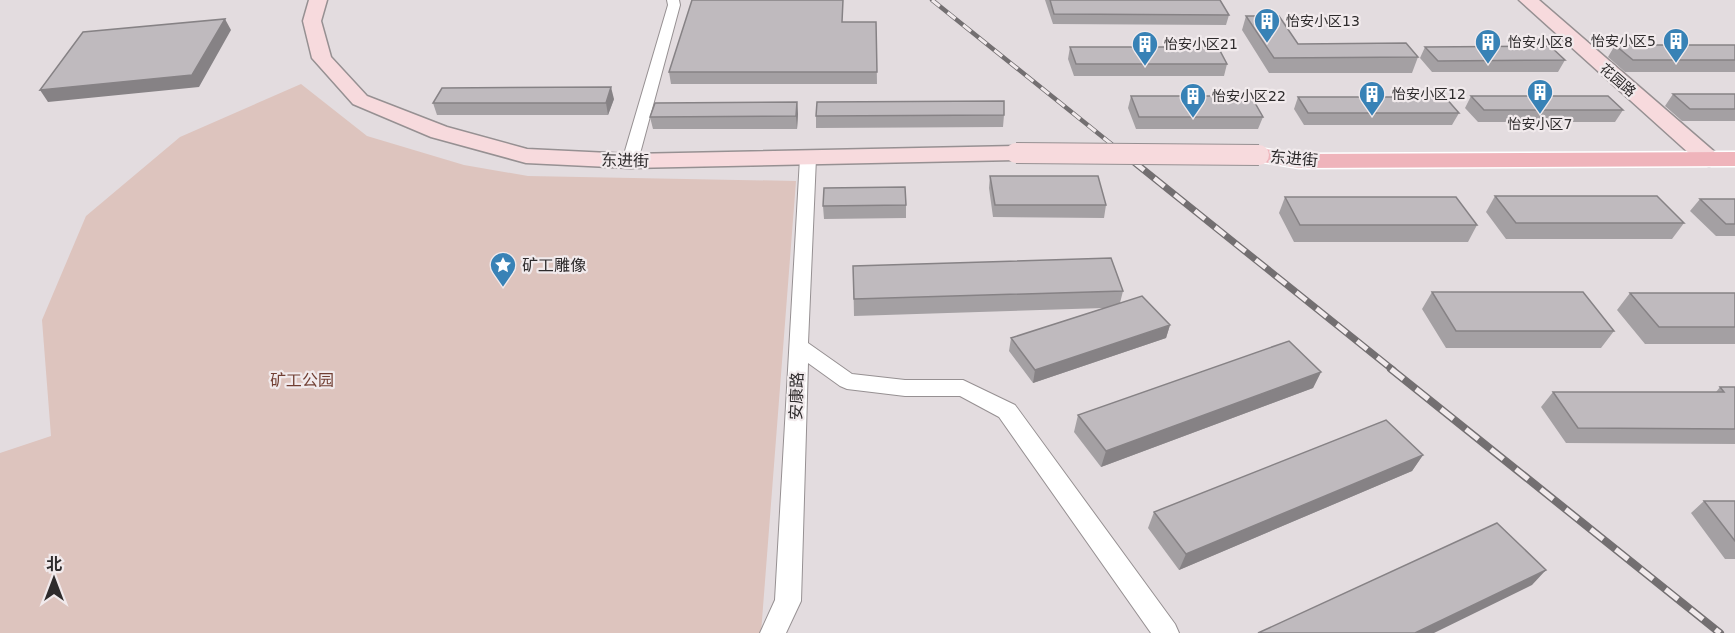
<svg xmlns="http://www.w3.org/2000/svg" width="1735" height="633" font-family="'DejaVu Sans','Noto Sans SC',sans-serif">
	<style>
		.green { fill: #ddc4be }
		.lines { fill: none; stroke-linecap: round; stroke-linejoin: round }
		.street-casing { stroke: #969092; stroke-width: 2 }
		.secondary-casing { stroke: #969092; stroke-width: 3 }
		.primary-casing { stroke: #fff; stroke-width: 3 }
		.street { fill: #fff; fill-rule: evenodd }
		.secondary { fill: #f7dadd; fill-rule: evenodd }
		.primary { fill: #efb4bb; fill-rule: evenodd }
		.rail-far2-casing { stroke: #736f71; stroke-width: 4.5 }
		.rail-far1-casing { stroke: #736f71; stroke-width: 7 }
		.rail-casing { stroke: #736f71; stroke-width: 8 }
		.rail-far2 { stroke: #f1eaec; stroke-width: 3; stroke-dasharray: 10; stroke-linecap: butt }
		.rail-far1 { stroke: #f1eaec; stroke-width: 4.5; stroke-dasharray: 13; stroke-linecap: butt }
		.rail { stroke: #f1eaec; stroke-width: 5; stroke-dasharray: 16; stroke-linecap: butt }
		.secondary-bridge-casing { stroke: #969092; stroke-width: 22; stroke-linecap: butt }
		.secondary-bridge { stroke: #f7dadd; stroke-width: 20 }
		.wall { fill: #a4a0a3 }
		.shaded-wall { fill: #868285 }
		.building { fill: #bfbabe; stroke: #868285; stroke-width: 1.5 }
		.labels { text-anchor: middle; stroke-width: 4.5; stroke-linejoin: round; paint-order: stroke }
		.far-poi-label { font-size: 14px; fill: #2e2b2c; stroke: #f1eaec; text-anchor: start }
		.far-street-label { font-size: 14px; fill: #2e2b2c; stroke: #f1eaec }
		.street-label { font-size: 16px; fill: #2e2b2c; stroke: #f1eaec }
		.poi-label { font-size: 16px; fill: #2e2b2c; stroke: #f1eaec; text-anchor: start }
		.park-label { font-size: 16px; fill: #713f33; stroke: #f1eaec }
	</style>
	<rect width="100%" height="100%" fill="#e3dcdf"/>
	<path class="green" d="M301 84 367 136 464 165 528 176 796 181 761 633H0V453L51 436 42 320 86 216 180 137Z"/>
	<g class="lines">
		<g class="street-casing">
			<path id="street" d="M667 0H679L680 5 638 161 630 166 622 161 668 5Z
				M808 153 816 158 808 343 852 374 905 380H963L1015 405 1175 624 1179 633H1151L999 417 960 396H905L847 389 840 386 808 363 801 601 786 633H760L775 600 800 158Z"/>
		</g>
		<g class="secondary-casing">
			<path id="secondary" d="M309 0H327L321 21 331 57 367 96 447 127 527 149 630 154 1016 146 1024 148 1027 153 1024 158 1016 160 630 168 526 163 431 137 353 104 312 58 303 21Z
				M1519 0H1539L1717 154 1720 159 1717 164 1709 166 1701 164Z"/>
		</g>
		<g class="primary-casing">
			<path id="primary" d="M1259 148 1299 154 1735 152V166L1299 168 1250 160 1247 155 1250 150Z"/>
		</g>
		<use href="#street" class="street"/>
		<use href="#secondary" class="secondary"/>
		<use href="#primary" class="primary"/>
		<g class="rail-far2-casing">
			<path id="rail-far2" d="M932 0 1135 163"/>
		</g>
		<g class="rail-far1-casing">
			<path id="rail-far1" d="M1134 162 1393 370"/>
		</g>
		<g class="rail-casing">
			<path id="rail" d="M1391 369 1720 633"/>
		</g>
		<use href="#rail-far2" class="rail-far2"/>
		<use href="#rail-far1" class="rail-far1"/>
		<use href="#rail" class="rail"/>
		<g class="secondary-bridge-casing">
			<path id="secondary-bridge" d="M1016 153 1259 155"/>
		</g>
		<use href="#secondary-bridge" class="secondary-bridge"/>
	</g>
	<path class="wall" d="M1045 0H1220L1229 15 1226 25 1053 24Z
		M1246 16 1298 44 1418 57 1412 73H1269L1242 30Z
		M876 22 877 84H671L669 72Z
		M1615 45H1735V72H1625L1608 57Z
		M1070 47 1227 64 1224 76H1074L1068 59Z
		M1425 47 1565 60 1558 72H1432L1420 58Z
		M1673 94H1735V121H1682L1665 106Z
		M1131 96 1263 117 1258 129H1136L1128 108Z
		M1471 96 1623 110 1615 122H1478L1465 108Z
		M1298 97 1459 113 1452 125H1304L1294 109Z
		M614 99 608 115H437L433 103Z
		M797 102 798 114 797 129H653L650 117Z
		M1004 115 1003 127 816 128V116Z
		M990 176 1106 205 1104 218 993 217 989 188Z
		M1495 196 1684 223 1672 239H1506L1486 212Z
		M1285 197 1477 225 1468 242H1294L1279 213Z
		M1700 199H1735V236H1716L1690 211Z
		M906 205V218L824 219 823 206Z
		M853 266 1123 291 1120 303 1170 325 1166 338 1033 383 1009 351 1011 338 1104 308 854 316Z
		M1432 292 1614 331 1601 348H1446L1422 309Z
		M1630 293H1735V344H1645L1617 310Z
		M1321 372 1313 388 1101 467 1074 432 1078 415Z
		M1720 387H1735V444L1566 443 1541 407 1553 392H1716Z
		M1423 455 1412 471 1179 570 1148 528 1154 512Z
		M1704 501H1735V559H1725L1691 513Z"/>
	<path class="shaded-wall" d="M225 19 231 30 199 87 48 102 40 90Z
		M611 87 614 99 608 115 606 103Z
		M797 102 798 114 797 129 796 116Z
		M1170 325 1166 338 1033 383 1035 370Z
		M1321 372 1313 388 1101 467 1106 451Z
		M1423 455 1412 471 1179 570 1186 554Z
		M1546 570 1532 585 1434 633H1415Z"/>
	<path class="building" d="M692 0H843L842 22H876L877 72H669Z
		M1050 0H1220L1229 15 1054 14Z
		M1246 16H1279L1298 44 1406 43 1418 57 1274 58Z
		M225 19 192 75 40 90 83 32Z
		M1615 45H1735V60H1633Z
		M1550 46 1565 60 1438 61 1425 47Z
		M1070 47H1218L1227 64H1076Z
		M611 87 606 103H433L442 88Z
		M1673 94H1735V109H1690Z
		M1131 96H1251L1263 117H1139Z
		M1471 96H1608L1623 110H1484Z
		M1298 97H1445L1459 113H1308Z
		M1004 101V115L816 116 817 102Z
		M797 102 796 116 650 117 655 103Z
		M990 176H1098L1106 205H995Z
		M905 187 906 205 823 206 824 188Z
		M1495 196H1657L1684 223H1516Z
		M1285 197H1456L1477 225H1300Z
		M1700 199H1735V224H1726Z
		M1111 258 1123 291 854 299 853 266Z
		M1432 292H1583L1614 331H1456Z
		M1630 293H1735V327H1659Z
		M1142 296 1170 325 1035 370 1011 338Z
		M1289 341 1321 372 1106 451 1078 415Z
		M1720 387H1735V429L1578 428 1553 392H1724Z
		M1386 420 1423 455 1186 554 1154 512Z
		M1704 501H1735V541Z
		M1497 523 1546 570 1415 633H1258Z"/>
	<defs>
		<g id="building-pin" transform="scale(1.35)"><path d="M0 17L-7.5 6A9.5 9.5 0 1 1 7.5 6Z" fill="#3882b6" stroke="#f1eaec"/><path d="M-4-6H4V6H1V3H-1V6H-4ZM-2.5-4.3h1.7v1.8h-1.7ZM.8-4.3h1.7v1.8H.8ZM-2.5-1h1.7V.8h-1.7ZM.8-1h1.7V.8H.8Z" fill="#fff"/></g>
		<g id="sight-pin" transform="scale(1.35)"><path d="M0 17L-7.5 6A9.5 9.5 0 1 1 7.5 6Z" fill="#3882b6" stroke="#f1eaec"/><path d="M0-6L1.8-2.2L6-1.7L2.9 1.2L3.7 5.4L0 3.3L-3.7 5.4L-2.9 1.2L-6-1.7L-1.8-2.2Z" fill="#fff"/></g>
	</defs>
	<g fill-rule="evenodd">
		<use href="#building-pin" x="1267" y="21"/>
		<use href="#building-pin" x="1676" y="41"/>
		<use href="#building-pin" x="1488" y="42"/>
		<use href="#building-pin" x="1145" y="44"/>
		<use href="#building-pin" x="1540" y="92"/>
		<use href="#building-pin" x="1372" y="94"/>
		<use href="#building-pin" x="1193" y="96"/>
		<use href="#sight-pin" x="503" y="265"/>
	</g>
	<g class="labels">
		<g class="far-poi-label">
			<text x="1286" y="26">怡安小区13</text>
			<text x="1656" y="46" text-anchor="end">怡安小区5</text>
			<text x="1508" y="47">怡安小区8</text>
			<text x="1164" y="49">怡安小区21</text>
			<text x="1392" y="99">怡安小区12</text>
			<text x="1212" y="101">怡安小区22</text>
			<text x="1540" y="129" text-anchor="middle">怡安小区7</text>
		</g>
		<g class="far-street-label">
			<text transform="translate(1618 80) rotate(41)" y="5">花园路</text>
		</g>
		<g class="street-label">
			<text transform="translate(1294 158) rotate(5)" y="6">东进街</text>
			<text transform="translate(625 160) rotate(1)" y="6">东进街</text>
			<text transform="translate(796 396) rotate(-88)" y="6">安康路</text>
		</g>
		<g class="poi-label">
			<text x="522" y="271">矿工雕像</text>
		</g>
		<g class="park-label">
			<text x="302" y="386">矿工公园</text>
		</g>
	</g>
	<g transform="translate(54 579)" stroke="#f1eaec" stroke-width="4.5" paint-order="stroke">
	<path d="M0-4.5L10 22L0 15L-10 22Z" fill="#2e2b2c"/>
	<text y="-9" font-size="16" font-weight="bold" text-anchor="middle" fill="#2e2b2c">北</text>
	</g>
</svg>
